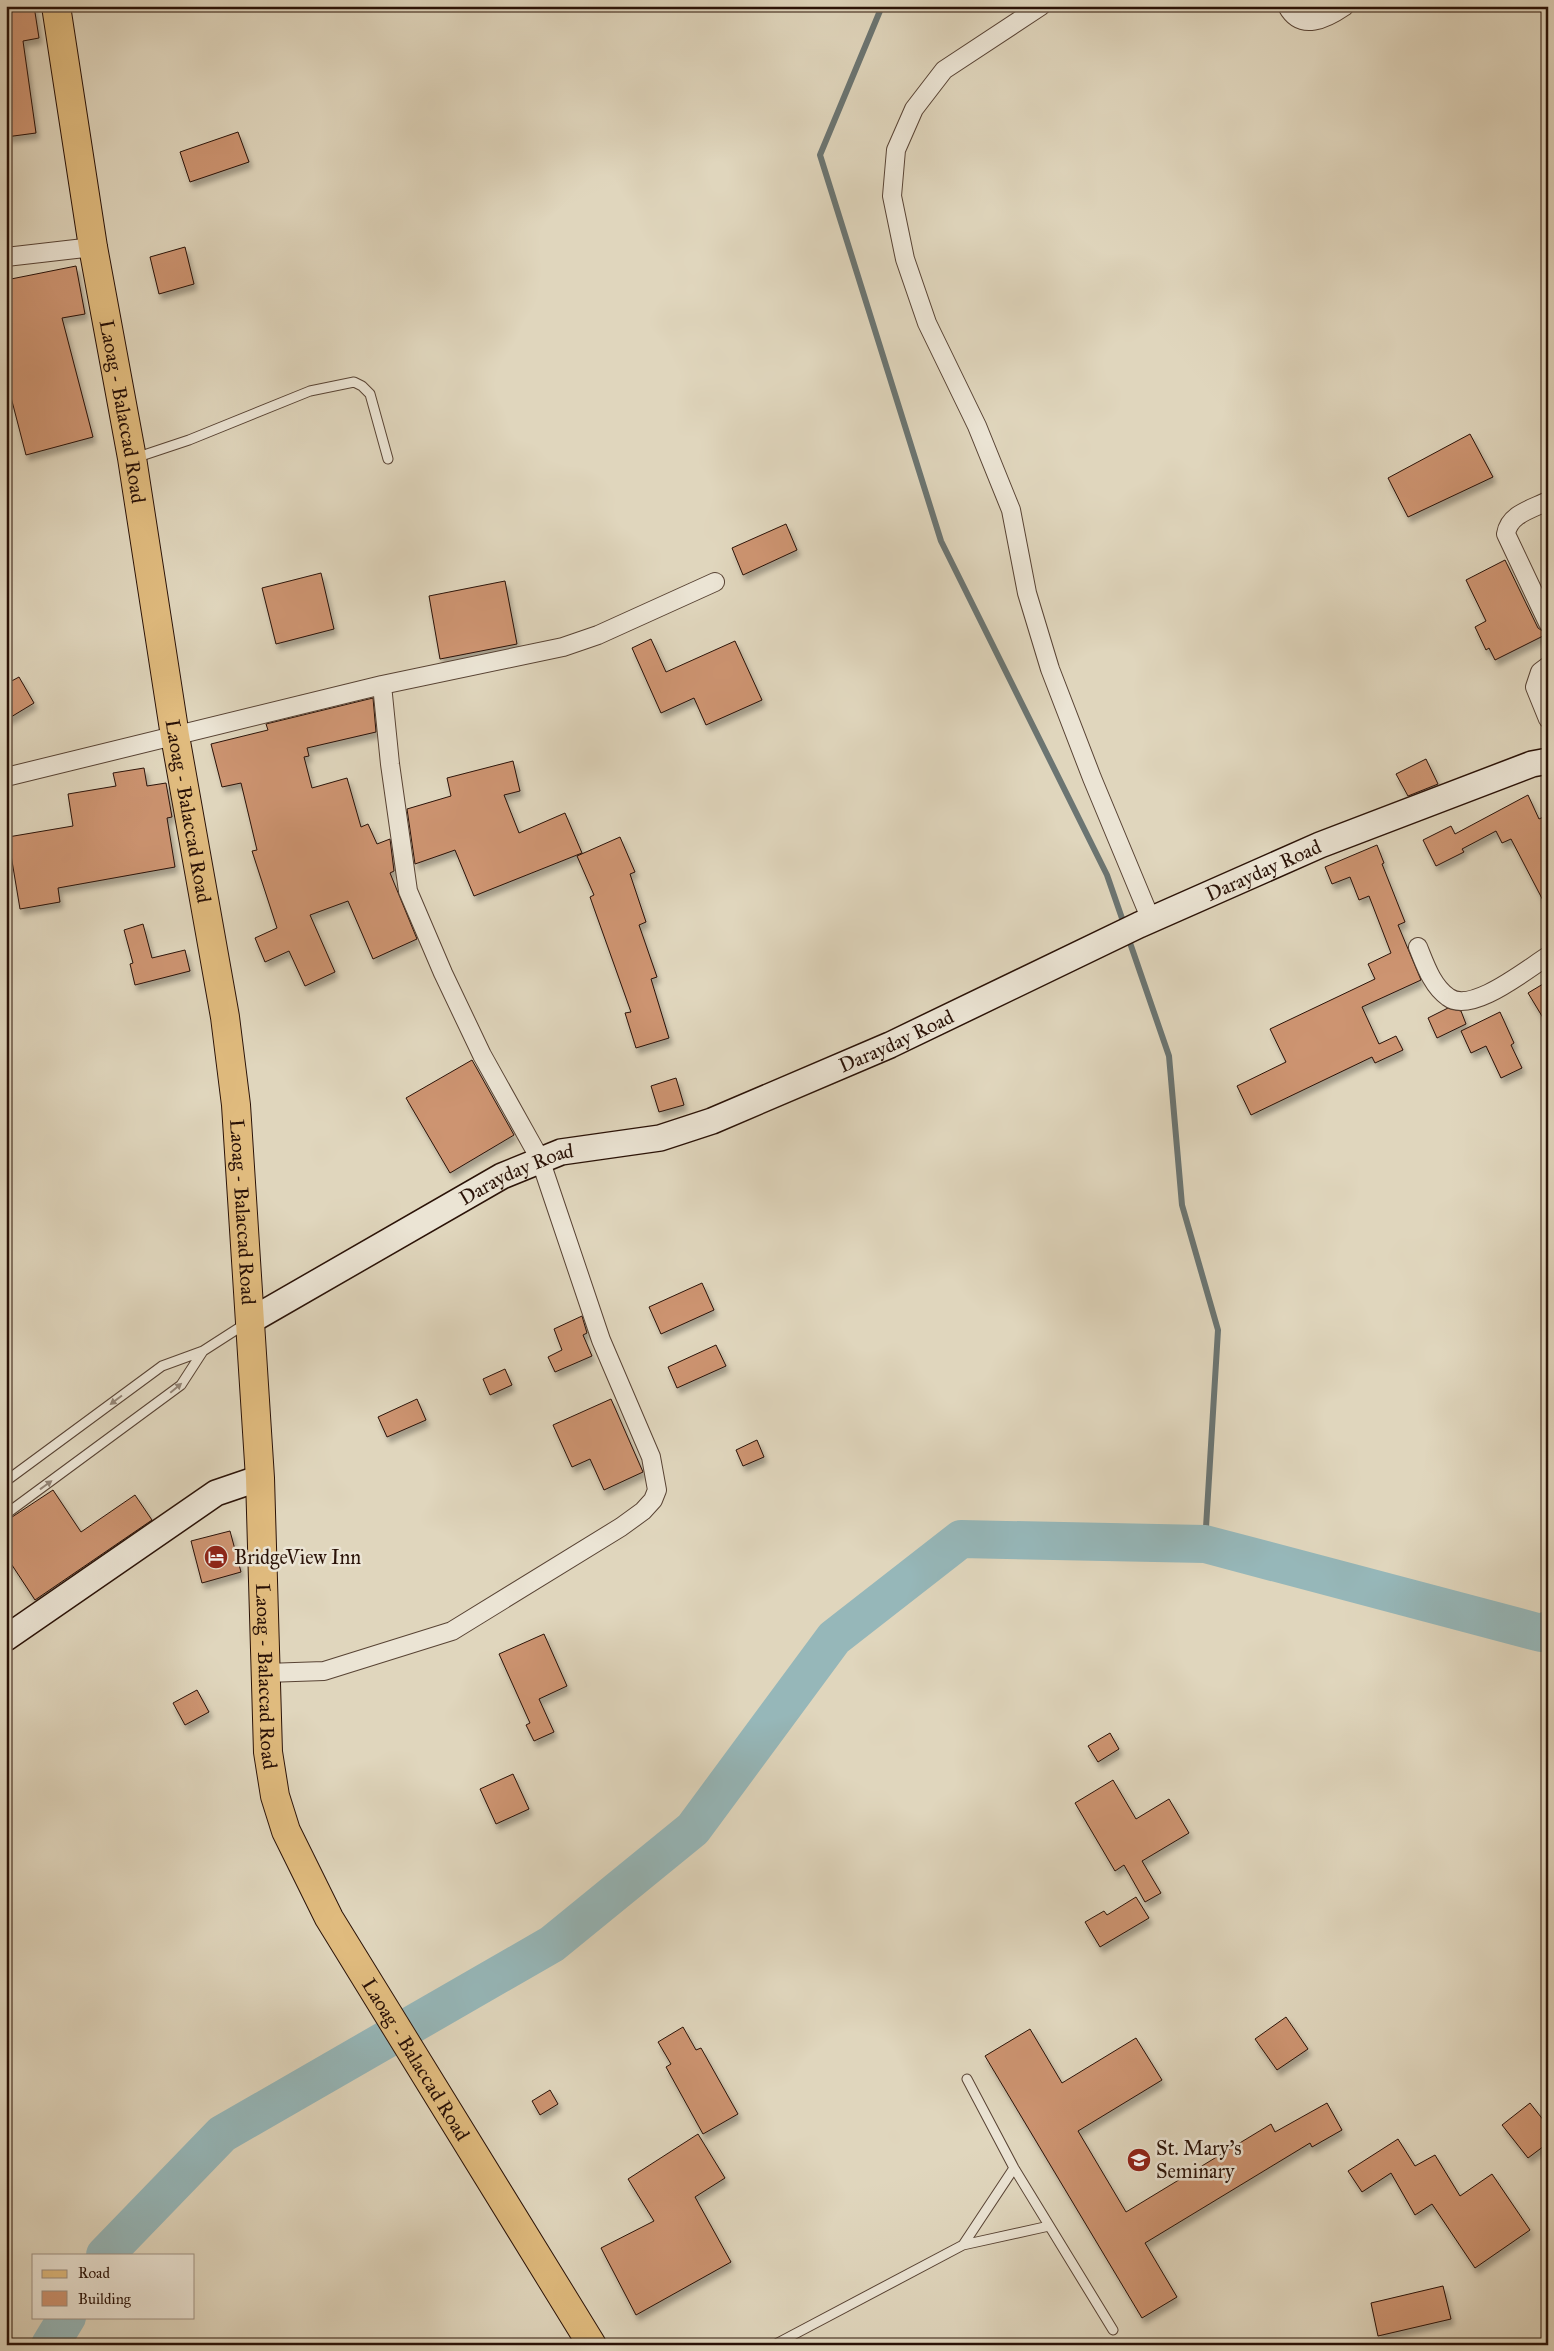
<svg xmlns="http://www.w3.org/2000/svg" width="1554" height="2351" font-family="'IM FELL Great Primer',serif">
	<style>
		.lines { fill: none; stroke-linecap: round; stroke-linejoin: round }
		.stream { stroke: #6b7572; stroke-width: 6 }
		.river { stroke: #96b7b9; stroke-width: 38 }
		.building { fill: #cd9471; stroke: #2a1207; filter: url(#shadow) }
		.lane-casing { stroke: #584334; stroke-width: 11 }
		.street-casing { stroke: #584334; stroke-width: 20 }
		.secondary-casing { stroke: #2a1207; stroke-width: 28 }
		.primary-casing { stroke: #2a1207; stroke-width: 30 }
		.lane { stroke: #ebe4d4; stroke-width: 9 }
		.street { stroke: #ebe4d4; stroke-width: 18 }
		.secondary { stroke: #ebe4d4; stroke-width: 25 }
		.primary { stroke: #e0bb7e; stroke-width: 28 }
		.oneway { fill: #948678 }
		.labels { text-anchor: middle; stroke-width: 5; stroke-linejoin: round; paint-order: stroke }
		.street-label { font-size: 20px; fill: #2a1207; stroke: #ebe4d4 }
		.poi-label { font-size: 20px; fill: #2a1207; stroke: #ebe4d4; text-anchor: start }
	</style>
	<defs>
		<filter id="shadow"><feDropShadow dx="3" dy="5.5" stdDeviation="2.5" flood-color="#0004"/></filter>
	</defs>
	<rect width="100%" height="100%" fill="#e0d6bd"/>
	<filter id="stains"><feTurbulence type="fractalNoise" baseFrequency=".004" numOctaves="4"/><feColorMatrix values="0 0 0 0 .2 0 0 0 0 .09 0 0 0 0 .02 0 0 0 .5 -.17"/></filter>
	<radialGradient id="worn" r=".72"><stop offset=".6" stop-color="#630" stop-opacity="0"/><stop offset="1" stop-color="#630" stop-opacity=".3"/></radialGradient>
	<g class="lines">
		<path class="stream" d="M882 6 820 155 941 541 1107 875 1125 927
			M1128 937 1169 1056 1182 1205 1218 1330 1205 1544"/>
		<path class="river" d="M105 2255 222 2134 552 1944 693 1829 834 1638 961 1539 1205 1544 1541 1633 1548 1630
			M50 2345 67 2317"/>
	</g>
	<path class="building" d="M6 6H34L39 38 23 41 36 133 6 137V61L10 60 6 40Z
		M238 132 249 162 190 182 180 152Z
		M185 247 194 284 159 294 150 257Z
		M76 266 85 314 62 318 93 437 26 455 6 378V280Z
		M1470 434 1493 477 1408 517 1388 478Z
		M786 524 797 550 743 575 732 548Z
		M1505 560 1538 628 1547 634 1495 660 1489 648 1486 650 1475 627 1486 621 1466 580Z
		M321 573 334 629 276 644 262 588Z
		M505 581 517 644 440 659 429 596Z
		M651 639 666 672 735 641 762 700 706 725 694 698 661 713 632 648Z
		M19 677 34 703 6 720V684Z
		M373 698 376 732 307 748 309 756 304 757 312 788 347 778 361 827 368 824 377 844 390 839 394 871 390 873 417 939 373 959 348 901 310 915 335 972 305 986 289 951 265 962 255 938 277 928 252 851 257 850 241 783 222 787 211 744 268 730 266 724Z
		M1426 759 1438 784 1408 796 1396 774Z
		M513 761 520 791 504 795 519 833 565 813 582 853 474 896 455 850 415 864 407 809 451 796 447 778Z
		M144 768 147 786 166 783 172 817 167 818 175 867 58 888 60 902 20 909 8 837 73 826 68 794 116 786 113 773Z
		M1528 795 1539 819 1548 815V910L1511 839 1502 843 1496 831 1462 849 1464 852 1436 866 1423 840 1451 826 1455 834Z
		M620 837 635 872 630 874 646 922 639 925 657 977 651 979 669 1038 636 1048 625 1013 631 1012 590 897 594 895 577 856Z
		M1377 845 1384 863 1382 864 1405 922 1398 925 1421 980 1362 1007 1379 1044 1396 1036 1403 1050 1375 1063 1372 1057 1251 1115 1237 1086 1286 1062 1270 1029 1375 979 1368 964 1391 953 1369 896 1359 900 1350 877 1332 884 1325 867Z
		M143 924 152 958 185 950 190 971 135 985 130 964 133 963 124 930Z
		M1548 981V1026L1528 993Z
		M1448 1008 1461 1011 1466 1024 1437 1038 1428 1018Z
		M1500 1012 1514 1043 1511 1045 1522 1068 1501 1078 1486 1046 1471 1053 1461 1031Z
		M472 1060 514 1135 450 1173 406 1098Z
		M676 1078 684 1105 659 1112 651 1086Z
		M702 1283 714 1310 661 1334 649 1307Z
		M582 1316 587 1333 583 1335 592 1356 555 1372 548 1357 562 1350 554 1329Z
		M716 1345 726 1366 677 1388 668 1367Z
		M505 1369 512 1385 490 1395 483 1379Z
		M417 1399 426 1420 387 1437 378 1417Z
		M611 1399 643 1472 604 1490 590 1459 572 1467 553 1425Z
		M757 1440 764 1457 743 1466 736 1450Z
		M53 1490 81 1532 135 1495 152 1520 35 1600 6 1556V1521Z
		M230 1531 241 1572 202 1583 191 1541Z
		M544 1634 567 1686 539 1699 554 1732 534 1741 526 1725 530 1723 499 1654Z
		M197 1690 209 1712 185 1725 173 1703Z
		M1110 1733 1119 1749 1098 1762 1088 1746Z
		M513 1774 529 1809 496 1824 480 1789Z
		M1113 1780 1136 1819 1169 1799 1189 1833 1142 1861 1161 1893 1145 1902 1124 1865 1115 1871 1075 1803Z
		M1136 1897 1149 1918 1100 1947 1085 1922 1104 1911 1107 1915Z
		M1286 2017 1308 2049 1277 2070 1255 2039Z
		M683 2027 696 2050 701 2048 738 2114 703 2134 666 2067 671 2064 658 2042Z
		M1030 2029 1062 2083 1136 2038 1162 2080 1078 2131 1126 2212 1271 2124 1275 2132 1327 2103 1342 2130 1312 2147 1310 2143 1145 2243 1177 2297 1142 2318 985 2056Z
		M550 2090 558 2104 540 2115 532 2101Z
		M1530 2103 1548 2126V2143L1528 2158 1502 2125Z
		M698 2134 725 2178 695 2197 731 2262 636 2315 601 2248 654 2221 628 2179Z
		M1398 2139 1415 2166 1435 2155 1460 2196 1492 2174 1530 2230 1475 2268 1432 2204 1415 2215 1391 2173 1362 2192 1348 2171Z
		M1443 2286 1451 2319 1378 2336 1371 2303Z"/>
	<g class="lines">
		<g class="lane-casing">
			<path id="lane" d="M135 458 189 440 310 391 354 382 362 386 370 394 388 459
				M6 1481 162 1366 203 1351 245 1324
				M6 1514 181 1385 203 1351
				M967 2079 1014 2168 1113 2330
				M963 2245 1014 2168
				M774 2345 963 2245 1049 2226"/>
		</g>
		<g class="street-casing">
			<path id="street" d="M1041 6 944 70 914 109 896 150 892 196 905 259 927 323 977 426 1011 510 1027 593 1050 669 1092 778 1151 920
				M1287 6C1301 32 1326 19 1345 6
				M6 257 93 247
				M1548 501C1532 509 1509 514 1506 534L1548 623
				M1548 666 1540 672 1535 687 1548 719
				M6 777 382 685 563 647 598 635 715 582
				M1418 947C1425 964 1432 986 1448 997 1471 1015 1527 969 1548 956
				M266 1673 324 1671 452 1631 621 1527 643 1511 653 1500 657 1490 651 1457 601 1340 540 1159 482 1055 443 973 408 891 390 764 382 685"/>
		</g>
		<g class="secondary-casing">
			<g id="secondary">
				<path id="s1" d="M250 1321 502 1176 561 1152 660 1138 712 1121 890 1045 1139 925 1320 845 1532 764 1548 761"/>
				<path d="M6 1638 216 1493 260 1478"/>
			</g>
		</g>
		<g class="primary-casing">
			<g id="primary">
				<path id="s2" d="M56 6 93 247 132 458 175 736 225 1017 236 1105 260 1478 268 1752 275 1796 286 1831 329 1918 592 2345"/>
			</g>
		</g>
		<use href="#lane" class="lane"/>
		<use href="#street" class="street"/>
		<use href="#secondary" class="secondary"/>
		<use href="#primary" class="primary"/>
	</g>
	<defs><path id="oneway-solid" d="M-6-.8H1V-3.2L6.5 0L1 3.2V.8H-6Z" transform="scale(1.25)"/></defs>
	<g class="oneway">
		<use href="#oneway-solid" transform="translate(176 1388) rotate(-40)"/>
		<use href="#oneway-solid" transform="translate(116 1400) rotate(143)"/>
		<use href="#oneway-solid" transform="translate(46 1485) rotate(-36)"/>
	</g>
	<defs>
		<g id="hotel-disc" transform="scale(1.25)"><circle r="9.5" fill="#8f2418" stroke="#ebe4d4"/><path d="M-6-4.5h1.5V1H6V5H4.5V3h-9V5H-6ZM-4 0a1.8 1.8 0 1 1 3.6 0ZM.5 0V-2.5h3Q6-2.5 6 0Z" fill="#fff"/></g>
		<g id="school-disc" transform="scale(1.25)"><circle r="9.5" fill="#8f2418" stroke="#ebe4d4"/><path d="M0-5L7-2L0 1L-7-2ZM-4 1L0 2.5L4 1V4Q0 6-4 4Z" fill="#fff"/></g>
	</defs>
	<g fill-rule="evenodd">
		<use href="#hotel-disc" x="216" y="1557"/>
		<use href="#school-disc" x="1139" y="2160"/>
	</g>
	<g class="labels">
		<g class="street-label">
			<text dy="7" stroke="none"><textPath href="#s2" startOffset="411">Laoag - Balaccad Road</textPath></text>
			<text dy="7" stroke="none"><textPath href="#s2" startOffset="816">Laoag - Balaccad Road</textPath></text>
			<text dy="7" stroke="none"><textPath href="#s1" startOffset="1115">Darayday Road</textPath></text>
			<text dy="7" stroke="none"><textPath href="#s1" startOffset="710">Darayday Road</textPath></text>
			<text dy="7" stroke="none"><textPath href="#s1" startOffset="305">Darayday Road</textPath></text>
			<text dy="7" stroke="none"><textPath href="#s2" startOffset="1221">Laoag - Balaccad Road</textPath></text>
			<text dy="7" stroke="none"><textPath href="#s2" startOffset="1686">Laoag - Balaccad Road</textPath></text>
			<text dy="7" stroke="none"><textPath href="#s2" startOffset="2106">Laoag - Balaccad Road</textPath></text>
		</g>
		<g class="poi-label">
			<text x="234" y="1564">BridgeView Inn</text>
			<text x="1156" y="2155">St. Mary's<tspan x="1156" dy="23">Seminary</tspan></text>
		</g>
	</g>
	<rect width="1554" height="2351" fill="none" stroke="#e0d6bd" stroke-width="25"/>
	<rect x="8" y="8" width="1539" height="2336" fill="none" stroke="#2a1207" stroke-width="2.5"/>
	<rect x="12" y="12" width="1529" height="2326" fill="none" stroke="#2a1207"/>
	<rect x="32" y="2254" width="162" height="65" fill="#ebe4d4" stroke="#9e9082"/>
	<rect x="42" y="2270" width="25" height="8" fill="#e0bb7e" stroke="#9e9082"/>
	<text x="78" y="2278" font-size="15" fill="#2a1207">Road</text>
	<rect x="42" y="2291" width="25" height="15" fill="#cd9471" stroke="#9e9082"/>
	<text x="78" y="2304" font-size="15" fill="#2a1207">Building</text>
	<rect width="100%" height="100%" filter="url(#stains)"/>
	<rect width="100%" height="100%" fill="url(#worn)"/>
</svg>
